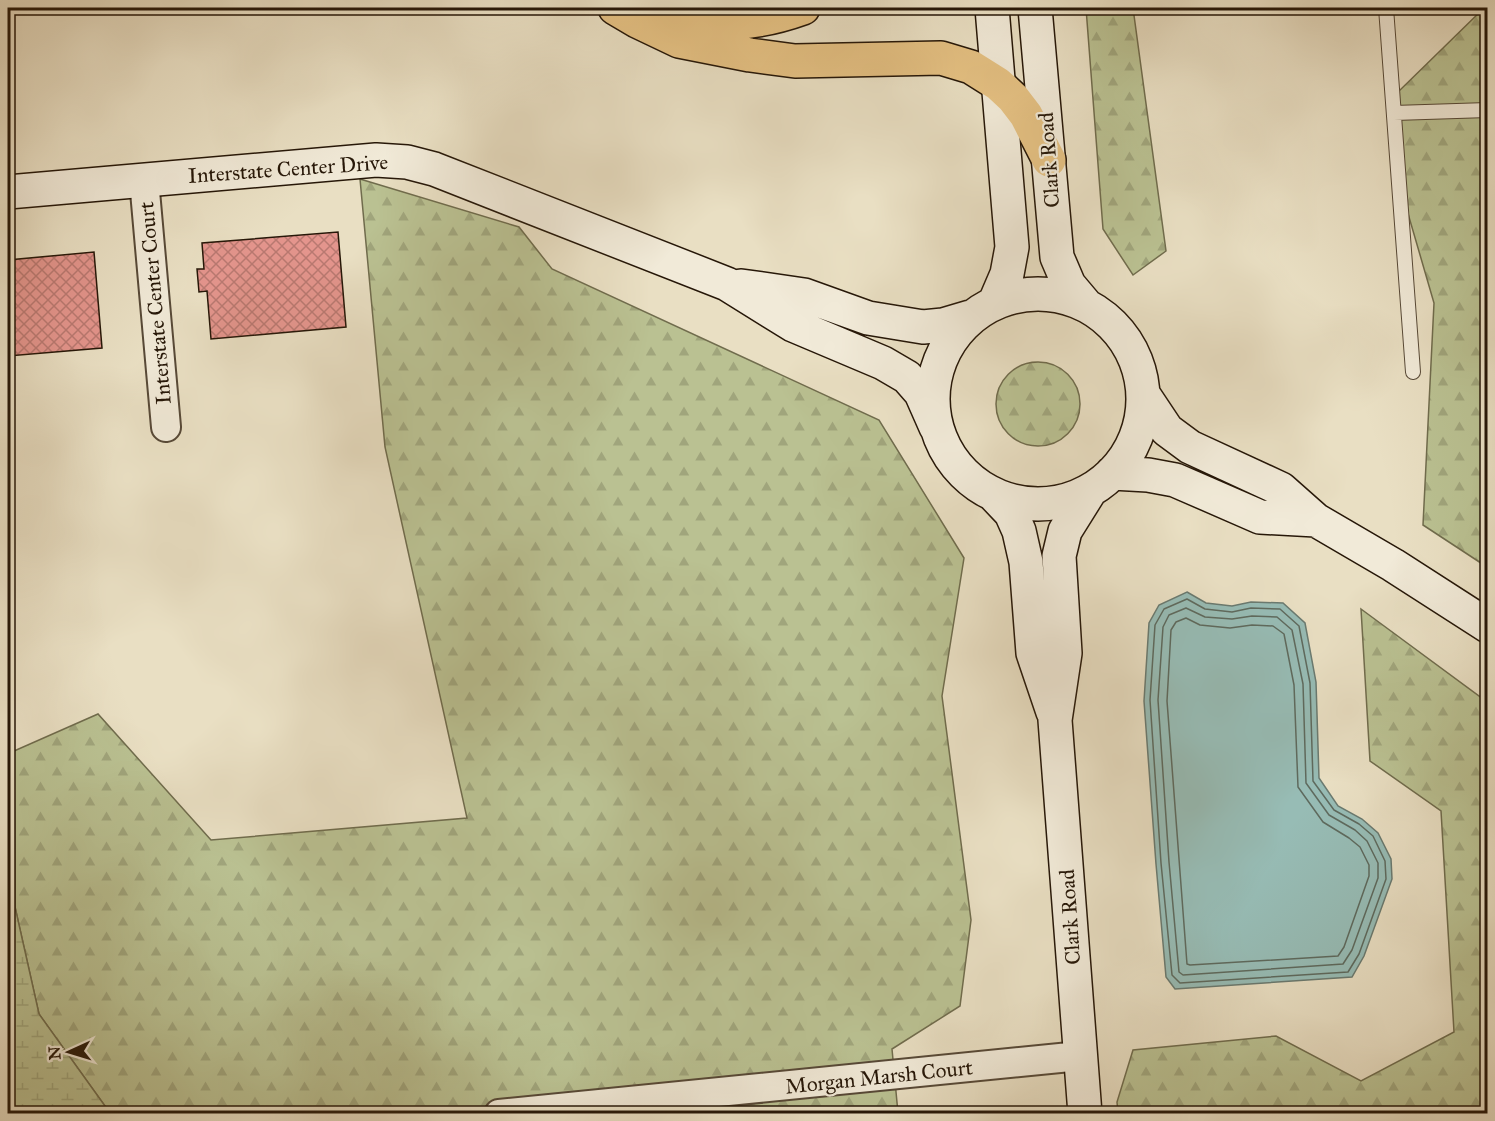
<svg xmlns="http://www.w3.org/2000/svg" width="1495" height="1121" font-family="'IM FELL Great Primer',serif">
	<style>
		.forest { fill: url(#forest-firs); stroke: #706c4d; stroke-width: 1.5 }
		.wetland { fill: url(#wetland-marsh); stroke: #706c4d; stroke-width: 1.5 }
		.water { fill: #97bcb5; stroke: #6a7a70; stroke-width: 1.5 }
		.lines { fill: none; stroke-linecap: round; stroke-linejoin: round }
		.shore { stroke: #5e6a5e; stroke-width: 1.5 }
		.stream { stroke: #6a7a70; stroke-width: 9 }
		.building { fill: url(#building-cross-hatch); stroke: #261708; stroke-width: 1.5 }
		.lane-casing { stroke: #574937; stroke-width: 16 }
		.street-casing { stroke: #574937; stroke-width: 32 }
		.secondary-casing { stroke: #261708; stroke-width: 36 }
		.highway-casing { stroke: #261708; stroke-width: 36 }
		.lane { stroke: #f1ead8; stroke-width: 14 }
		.street { stroke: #f1ead8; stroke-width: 28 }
		.secondary { stroke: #f1ead8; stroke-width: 33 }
		.highway { stroke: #e4c082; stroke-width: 33 }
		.labels { text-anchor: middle; stroke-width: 4.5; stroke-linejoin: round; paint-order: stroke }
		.street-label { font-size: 21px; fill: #261708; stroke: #f1ead8 }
	</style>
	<defs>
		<pattern id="forest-firs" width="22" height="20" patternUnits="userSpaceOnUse" patternTransform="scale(1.5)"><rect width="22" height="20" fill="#bac192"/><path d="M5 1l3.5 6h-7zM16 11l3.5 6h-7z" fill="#a0a57c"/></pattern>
		<pattern id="wetland-marsh" width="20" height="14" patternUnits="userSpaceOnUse" patternTransform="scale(1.5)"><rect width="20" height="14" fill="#bac192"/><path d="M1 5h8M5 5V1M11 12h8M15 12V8" fill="none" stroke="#a0a57c"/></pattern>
		<pattern id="building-cross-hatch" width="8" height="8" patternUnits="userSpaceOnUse" patternTransform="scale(1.5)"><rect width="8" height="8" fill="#e4958d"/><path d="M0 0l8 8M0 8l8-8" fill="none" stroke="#b97971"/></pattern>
	</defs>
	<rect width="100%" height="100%" fill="#e9dfc3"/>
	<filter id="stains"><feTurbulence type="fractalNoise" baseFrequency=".00333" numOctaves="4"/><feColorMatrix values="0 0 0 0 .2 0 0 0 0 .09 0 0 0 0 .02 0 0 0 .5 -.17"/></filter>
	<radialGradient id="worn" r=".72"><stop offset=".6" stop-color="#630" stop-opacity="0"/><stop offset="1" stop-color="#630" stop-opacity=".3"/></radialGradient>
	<path class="forest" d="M1086 8H1133L1166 251 1133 275 1103 229Z
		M1484 8H1487V567L1423 525 1434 303 1393 162 1399 91Z
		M360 179 519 227 552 269 879 420 964 558 942 696 971 920 960 1006 892 1049 898 1113H110L39 1014 15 907 14 751 98 714 211 840 467 818 385 447Z
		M996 404a42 42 0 1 1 84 0a42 42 0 1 1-84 0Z
		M1361 609 1487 702V1113H1118L1117 1102 1133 1050 1276 1036 1361 1081 1454 1032 1441 811 1370 761Z"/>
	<path class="wetland" d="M8 734 14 751 15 907 39 1014 110 1113H8Z"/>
	<path class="water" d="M1187 592 1206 603 1232 606 1251 602 1283 603 1305 623 1316 682 1319 778 1338 806 1362 819 1378 833 1391 859 1392 879 1364 956 1352 977 1175 989 1166 977 1156 864 1144 701 1149 623 1159 605Z"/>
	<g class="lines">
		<path class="shore" d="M1187 599 1205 609 1232 612 1251 608 1280 609 1299 626 1310 683 1313 781 1334 810 1359 824 1373 836 1385 861 1386 879 1359 954 1348 972 1180 983 1172 975 1161 863 1150 700 1155 625 1164 609Z
			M1186 608 1205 617 1232 619 1252 616 1277 617 1292 630 1303 684 1306 783 1329 815 1355 830 1367 841 1378 863V878L1352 950 1343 964 1183 975 1179 972 1169 862 1158 700 1163 627 1169 615Z
			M1186 618 1200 625 1230 628 1252 625 1273 626 1284 634 1294 685 1298 787 1323 822 1349 838 1360 847 1369 865V876L1344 947 1338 956 1190 965 1187 964 1167 701 1171 630 1176 622Z"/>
		<path class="stream" d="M8 1090 11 1114"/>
	</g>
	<path class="building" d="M338 232 346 327 211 339 207 291 199 292 197 269H204L202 243Z
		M94 252 102 348 8 356V260Z"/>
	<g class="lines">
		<g class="lane-casing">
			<path id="lane" d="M1386 8 1413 372
				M1394 113 1488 110"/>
		</g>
		<g class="street-casing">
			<path id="street" d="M144 180 166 427
				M499 1114 1080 1056"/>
		</g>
		<g class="secondary-casing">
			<path id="secondary" d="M992 8 1012 247 1007 274 995 302
				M1035 8 1057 257 1069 285 1085 304
				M8 192 376 160 407 162 434 169 727 284 793 325 883 363 907 377 921 393 936 427
				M741 286 804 295 868 318 923 327 943 325 970 317
				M933 399a105 105 0 1 1 210 0a105 105 0 1 1-210 0Z
				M1143 394 1167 430 1190 447 1281 489 1316 520 1393 565 1488 626
				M1112 473 1148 475 1175 480 1260 517 1316 520
				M993 494 1011 513 1019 531 1026 562 1033 653 1053 712
				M1085 1114 1055 720 1065 653 1059 556 1065 531 1090 491"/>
		</g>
		<g class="highway-casing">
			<path id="highway" d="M615 8 637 21 679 41 750 55 795 61 941 58 971 67 998 84 1013 98 1026 115 1049 160
				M655 12C710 27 750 27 803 8"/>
		</g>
		<use href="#lane" class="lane"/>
		<use href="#street" class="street"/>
		<use href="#secondary" class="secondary"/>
		<use href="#highway" class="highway"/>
	</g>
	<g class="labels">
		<g class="street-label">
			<text transform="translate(1049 160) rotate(-94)" y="7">Clark Road</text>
			<text transform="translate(288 169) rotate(-4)" y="7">Interstate Center Drive</text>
			<text transform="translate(155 303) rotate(-95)" y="7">Interstate Center Court</text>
			<text transform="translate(1070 917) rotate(-94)" y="7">Clark Road</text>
			<text transform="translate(879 1077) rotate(-6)" y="7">Morgan Marsh Court</text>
		</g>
	</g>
	<rect width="1495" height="1121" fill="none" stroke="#e9dfc3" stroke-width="30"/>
	<rect x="9" y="9" width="1477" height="1103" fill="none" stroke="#261708" stroke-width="3"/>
	<rect x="15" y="15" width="1465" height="1091" fill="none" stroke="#261708" stroke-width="1.5"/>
	<g transform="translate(69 1052) rotate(266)" stroke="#f1ead8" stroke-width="4.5" paint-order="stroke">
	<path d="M0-4.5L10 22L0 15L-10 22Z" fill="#261708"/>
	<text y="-9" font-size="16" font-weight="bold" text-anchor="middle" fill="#261708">N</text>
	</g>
	<rect width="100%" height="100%" filter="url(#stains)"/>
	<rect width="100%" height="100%" fill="url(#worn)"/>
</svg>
